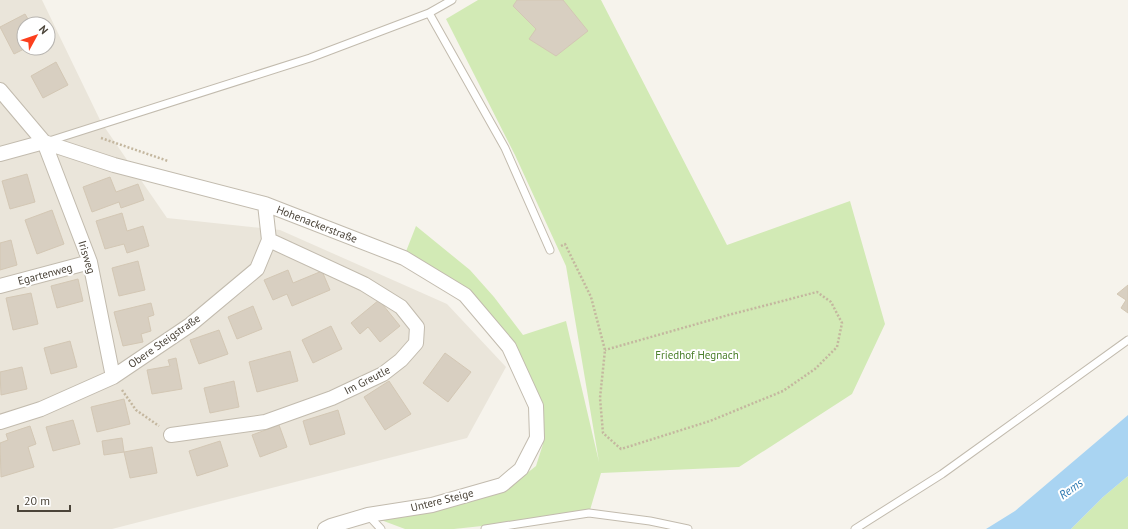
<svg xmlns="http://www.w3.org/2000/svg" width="1128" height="529" font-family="'PT Sans',sans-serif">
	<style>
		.residential { fill: #eae5da; fill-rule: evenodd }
		.green { fill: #d2eab5 }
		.water { fill: #a9d4f2 }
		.building { fill: #d8cfc1; stroke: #d3c7b4 }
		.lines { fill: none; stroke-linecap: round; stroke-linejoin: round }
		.service-casing { stroke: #c2bbae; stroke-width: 9 }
		.minor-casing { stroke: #c2bbae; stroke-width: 16 }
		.path { stroke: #c4b79f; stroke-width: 2.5; stroke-dasharray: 2 2; stroke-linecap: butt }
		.service { stroke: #fff; stroke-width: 7 }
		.minor { stroke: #fff; stroke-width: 14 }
		.labels { text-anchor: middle; stroke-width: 4; stroke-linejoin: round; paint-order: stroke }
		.street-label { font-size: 11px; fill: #4b4439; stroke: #fff }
		.park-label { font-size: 11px; fill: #4a7f2a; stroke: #fff }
		.water-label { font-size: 12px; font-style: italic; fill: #2e7ab2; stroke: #fff }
	</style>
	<rect width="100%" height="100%" fill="#f6f3ec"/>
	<path class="residential" d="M0 0H42L101 122 167 218 280 230 447 304 506 367 467 438 112 529H0ZM24 24H48V48H24Z"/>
	<path class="green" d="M478 0H601L727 245 850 201 885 324 852 394 739 467 601 473 590 510 491 525 454 529H405L373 517 507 489 536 466 543 444 542 402 520 355 500 326 405 254 416 226 470 270 494 297 523 335 566 321 599 462 566 266 515 155 446 19Z
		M1128 476V529H1071L1103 497Z"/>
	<path class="water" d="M1128 415V476L1103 497 1071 529H986L1015 511Z"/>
	<path class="building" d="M517 0H563L588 31 556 56 529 39 536 29 513 6Z
		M25 14 31 24H24V48H26L14 54 0 27Z
		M56 62 68 85 43 98 31 76Z
		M27 174 35 202 10 209 2 181Z
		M110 177 116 192 138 184 144 200 121 208 119 202 92 212 83 187Z
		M52 210 64 244 37 254 25 220Z
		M122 213 127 231 143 226 149 246 127 253 124 244 105 249 96 221Z
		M11 240 17 265 0 270V243Z
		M138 261 145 290 119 296 112 268Z
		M288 270 293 283 322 271 330 290 292 306 287 294 273 300 264 280Z
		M78 279 83 301 57 308 51 286Z
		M1128 285V313L1121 308 1126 300 1117 294Z
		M31 293 38 324 13 330 6 298Z
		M379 300 400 326 380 342 368 327 360 334 351 323Z
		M151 303 154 315 148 317 151 331 141 334 143 342 123 346 114 312Z
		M253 306 262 329 237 339 228 317Z
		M331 326 342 349 313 363 302 340Z
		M219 330 228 354 199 364 190 340Z
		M70 341 77 367 51 374 44 348Z
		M290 351 298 381 257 392 249 362Z
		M445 353 471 372 448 402 423 383Z
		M176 358 182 389 152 394 147 370 170 366 168 360Z
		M22 367 27 389 1 395 0 372Z
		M234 381 239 407 210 413 204 388Z
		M389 381 411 414 385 430 364 397Z
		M124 399 130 424 97 432 91 407Z
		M338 410 345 434 310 445 303 421Z
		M73 420 80 444 53 451 46 427Z
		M279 425 287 447 260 457 252 435Z
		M30 426 36 444 28 447 34 467 1 477 0 443 8 440 6 434Z
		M122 438 124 452 104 455 102 441Z
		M220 441 228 466 197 476 189 451Z
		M152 447 157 473 130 478 124 452Z"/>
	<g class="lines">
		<g class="service-casing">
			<path id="service" d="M429 13 505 148 550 250
				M46 142 310 58 429 13 452 0
				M368 515 381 529
				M485 529 589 513 650 521 688 529
				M855 529 942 474 1128 340"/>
		</g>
		<g class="minor-casing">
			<path id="minor" d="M0 90 44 142 90 262 113 377
				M0 154 44 142 114 165 265 204 404 258 465 295 509 347 536 406 537 438 521 469 502 485 432 505 368 515 331 526 325 529
				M0 286 90 262
				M0 422 41 409 113 377 190 325 257 269 269 240 265 204
				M171 435 265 422 332 398 383 374 401 360 416 343 417 327 401 307 364 284 269 240"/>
		</g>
		<path class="path" d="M101 138 168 161
			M561 246 565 244 591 297 605 350 600 398 603 433 621 449 710 421 783 391 815 369 837 347 842 323 831 302 817 292 732 314 605 350
			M122 390 136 410 159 426"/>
		<use href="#service" class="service"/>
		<use href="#minor" class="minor"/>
	</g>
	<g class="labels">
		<g class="street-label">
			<text transform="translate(317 224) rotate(21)" y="4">Hohenackerstraße</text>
			<text transform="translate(87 257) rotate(73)" y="4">Irisweg</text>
			<text transform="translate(45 274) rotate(-15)" y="4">Egartenweg</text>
			<text transform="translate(164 341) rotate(-35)" y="4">Obere Steigstraße</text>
			<text transform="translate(367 380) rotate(-27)" y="4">Im Greutle</text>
			<text transform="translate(442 500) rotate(-14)" y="4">Untere Steige</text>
		</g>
		<g class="park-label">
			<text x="697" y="359">Friedhof Hegnach</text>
		</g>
		<g class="water-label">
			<text transform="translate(1071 489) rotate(-35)" y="4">Rems</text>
		</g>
	</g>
	<g transform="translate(36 36) rotate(50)"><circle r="19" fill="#ffffff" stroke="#b7b4b0"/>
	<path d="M0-3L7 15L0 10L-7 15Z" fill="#fc3f1d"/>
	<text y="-6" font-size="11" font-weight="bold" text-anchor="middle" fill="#4b4439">N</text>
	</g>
	<path d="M18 505v6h52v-6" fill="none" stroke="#4b4439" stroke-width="2"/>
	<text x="24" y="505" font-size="12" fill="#4b4439" stroke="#ffffff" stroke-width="3" paint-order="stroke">20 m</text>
</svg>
